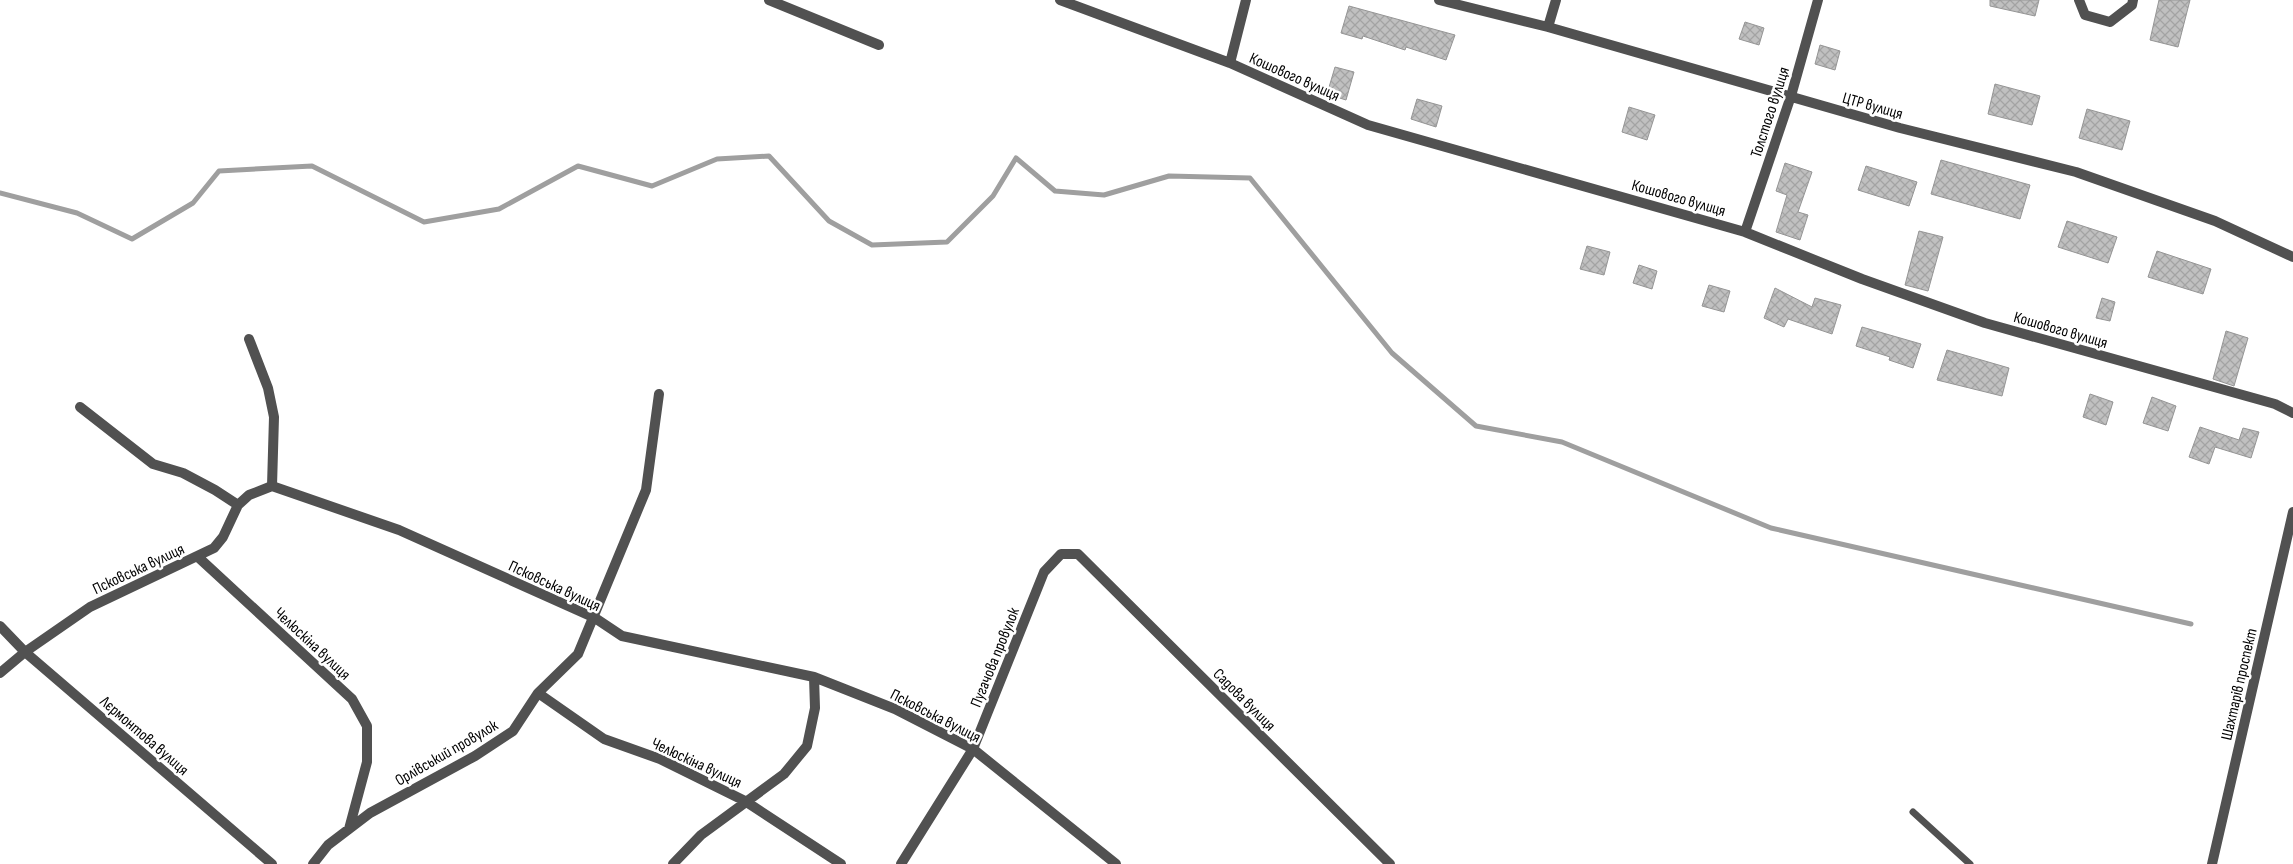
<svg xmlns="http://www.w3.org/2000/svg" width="2293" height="864" font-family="'Sofia Sans Condensed',sans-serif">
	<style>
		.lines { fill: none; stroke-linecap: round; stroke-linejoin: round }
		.stream { stroke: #9f9f9f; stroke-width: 5 }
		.building { fill: url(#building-cross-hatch); stroke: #959595 }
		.service { stroke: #515151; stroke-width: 7 }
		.minor { stroke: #515151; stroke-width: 10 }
		.labels { text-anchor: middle; stroke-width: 5; stroke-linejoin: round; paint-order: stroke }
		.street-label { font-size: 16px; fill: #000; stroke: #fff }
	</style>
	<defs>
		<pattern id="building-cross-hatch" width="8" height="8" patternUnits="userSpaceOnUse" patternTransform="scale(1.25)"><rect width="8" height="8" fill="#c0c0c0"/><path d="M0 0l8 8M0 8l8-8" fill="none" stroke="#a3a3a3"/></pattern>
	</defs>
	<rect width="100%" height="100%" fill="#fff"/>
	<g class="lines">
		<path class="stream" d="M0 193 77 213 132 239 193 203 219 171 312 166 424 222 499 209 578 166 652 186 717 159 769 156 829 221 872 245 947 242 993 196 1016 158 1055 191 1104 195 1169 176 1250 178 1392 353 1476 426 1562 442 1771 528 2191 624"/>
	</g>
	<path class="building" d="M1990 0H2039L2035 16 1990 6Z
		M2159 0H2190L2178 47 2150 40Z
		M1349 6 1455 35 1446 60 1406 47 1405 50 1363 36 1362 39 1341 33Z
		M1745 22 1764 28 1759 45 1739 39Z
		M1820 45 1840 51 1835 70 1815 64Z
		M1335 67 1354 72 1346 100 1327 94Z
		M1995 84 2040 96 2032 125 1988 114Z
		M1417 99 1442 106 1436 127 1411 119Z
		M1629 107 1655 115 1647 140 1622 132Z
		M2087 109 2130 121 2122 150 2079 138Z
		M1941 160 2030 185 2020 219 1931 194Z
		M1785 163 1812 172 1798 212 1808 215 1800 240 1776 232 1787 195 1776 191Z
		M1866 166 1917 182 1909 206 1858 190Z
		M2067 221 2117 237 2108 263 2058 247Z
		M1919 231 1943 237 1928 291 1905 285Z
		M1587 246 1610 252 1604 275 1580 269Z
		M2157 251 2211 269 2203 294 2148 277Z
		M1639 265 1657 271 1652 289 1633 283Z
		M1709 285 1730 291 1724 312 1702 306Z
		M1775 288 1812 307 1815 298 1841 305 1832 334 1788 319 1784 327 1764 318Z
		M2102 298 2115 302 2110 321 2096 318Z
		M1862 327 1921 344 1913 368 1889 360 1890 357 1856 346Z
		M2226 331 2248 338 2234 386 2213 379Z
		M1947 350 2009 368 2002 396 1937 380Z
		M2090 394 2113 402 2106 425 2083 417Z
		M2152 397 2176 406 2168 431 2143 423Z
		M2200 427 2239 440 2243 428 2259 432 2251 458 2215 447 2209 464 2189 457Z"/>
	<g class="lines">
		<path class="service" d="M1913 812 1970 864"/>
		<path class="minor" d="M769 0 879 45
			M1060 0 1230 63 1368 125 1745 232 1862 279 1985 323 2275 404 2293 413
			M1439 0 1548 27 1900 128 2076 172 2215 221 2293 257
			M2079 0 2085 15 2110 22 2132 5 2133 0
			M1548 27 1556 0
			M1230 63 1246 0
			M1745 232 1791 96 1818 0
			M249 339 268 388 274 417 272 486
			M80 407 153 464 183 473 215 490 238 505
			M198 557 352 699 367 726V762L349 829
			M0 626 25 652 272 864
			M0 673 25 652 90 607 214 548 223 537 238 505 249 495 272 486 399 530 595 618 622 636 814 677 895 709 973 749 1116 864
			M538 693 604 739 660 759 745 801 841 864
			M313 864 328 845 370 813 475 756 513 731 538 693 578 654 646 490 659 394
			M673 864 701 835 784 774 807 746 815 708 814 677
			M901 864 973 749 1044 572 1061 554H1078L1390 864
			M2212 864 2293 512"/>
	</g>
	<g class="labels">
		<g class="street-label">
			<text transform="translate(1295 76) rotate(24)" y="6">Кошового вулиця</text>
			<text transform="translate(1873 105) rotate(16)" y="6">ЦТР вулиця</text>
			<text transform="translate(1769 112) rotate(-72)" y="6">Толстого вулиця</text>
			<text transform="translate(1679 197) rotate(16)" y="6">Кошового вулиця</text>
			<text transform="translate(2061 329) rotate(16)" y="6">Кошового вулиця</text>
			<text transform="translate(138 568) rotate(-25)" y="6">Псковська вулиця</text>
			<text transform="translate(555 585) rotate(25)" y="6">Псковська вулиця</text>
			<text transform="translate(313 643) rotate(43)" y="6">Челюскіна вулиця</text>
			<text transform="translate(994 657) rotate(-68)" y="6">Пугачова провулок</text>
			<text transform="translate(2238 684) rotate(-77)" y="6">Шахтарів проспект</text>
			<text transform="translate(1245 699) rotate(45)" y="6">Садова вулиця</text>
			<text transform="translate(936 715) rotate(27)" y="6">Псковська вулиця</text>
			<text transform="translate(145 735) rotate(41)" y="6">Лєрмонтова вулиця</text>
			<text transform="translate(446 752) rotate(-30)" y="6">Орлівський провулок</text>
			<text transform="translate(697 762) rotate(25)" y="6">Челюскіна вулиця</text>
		</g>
	</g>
</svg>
